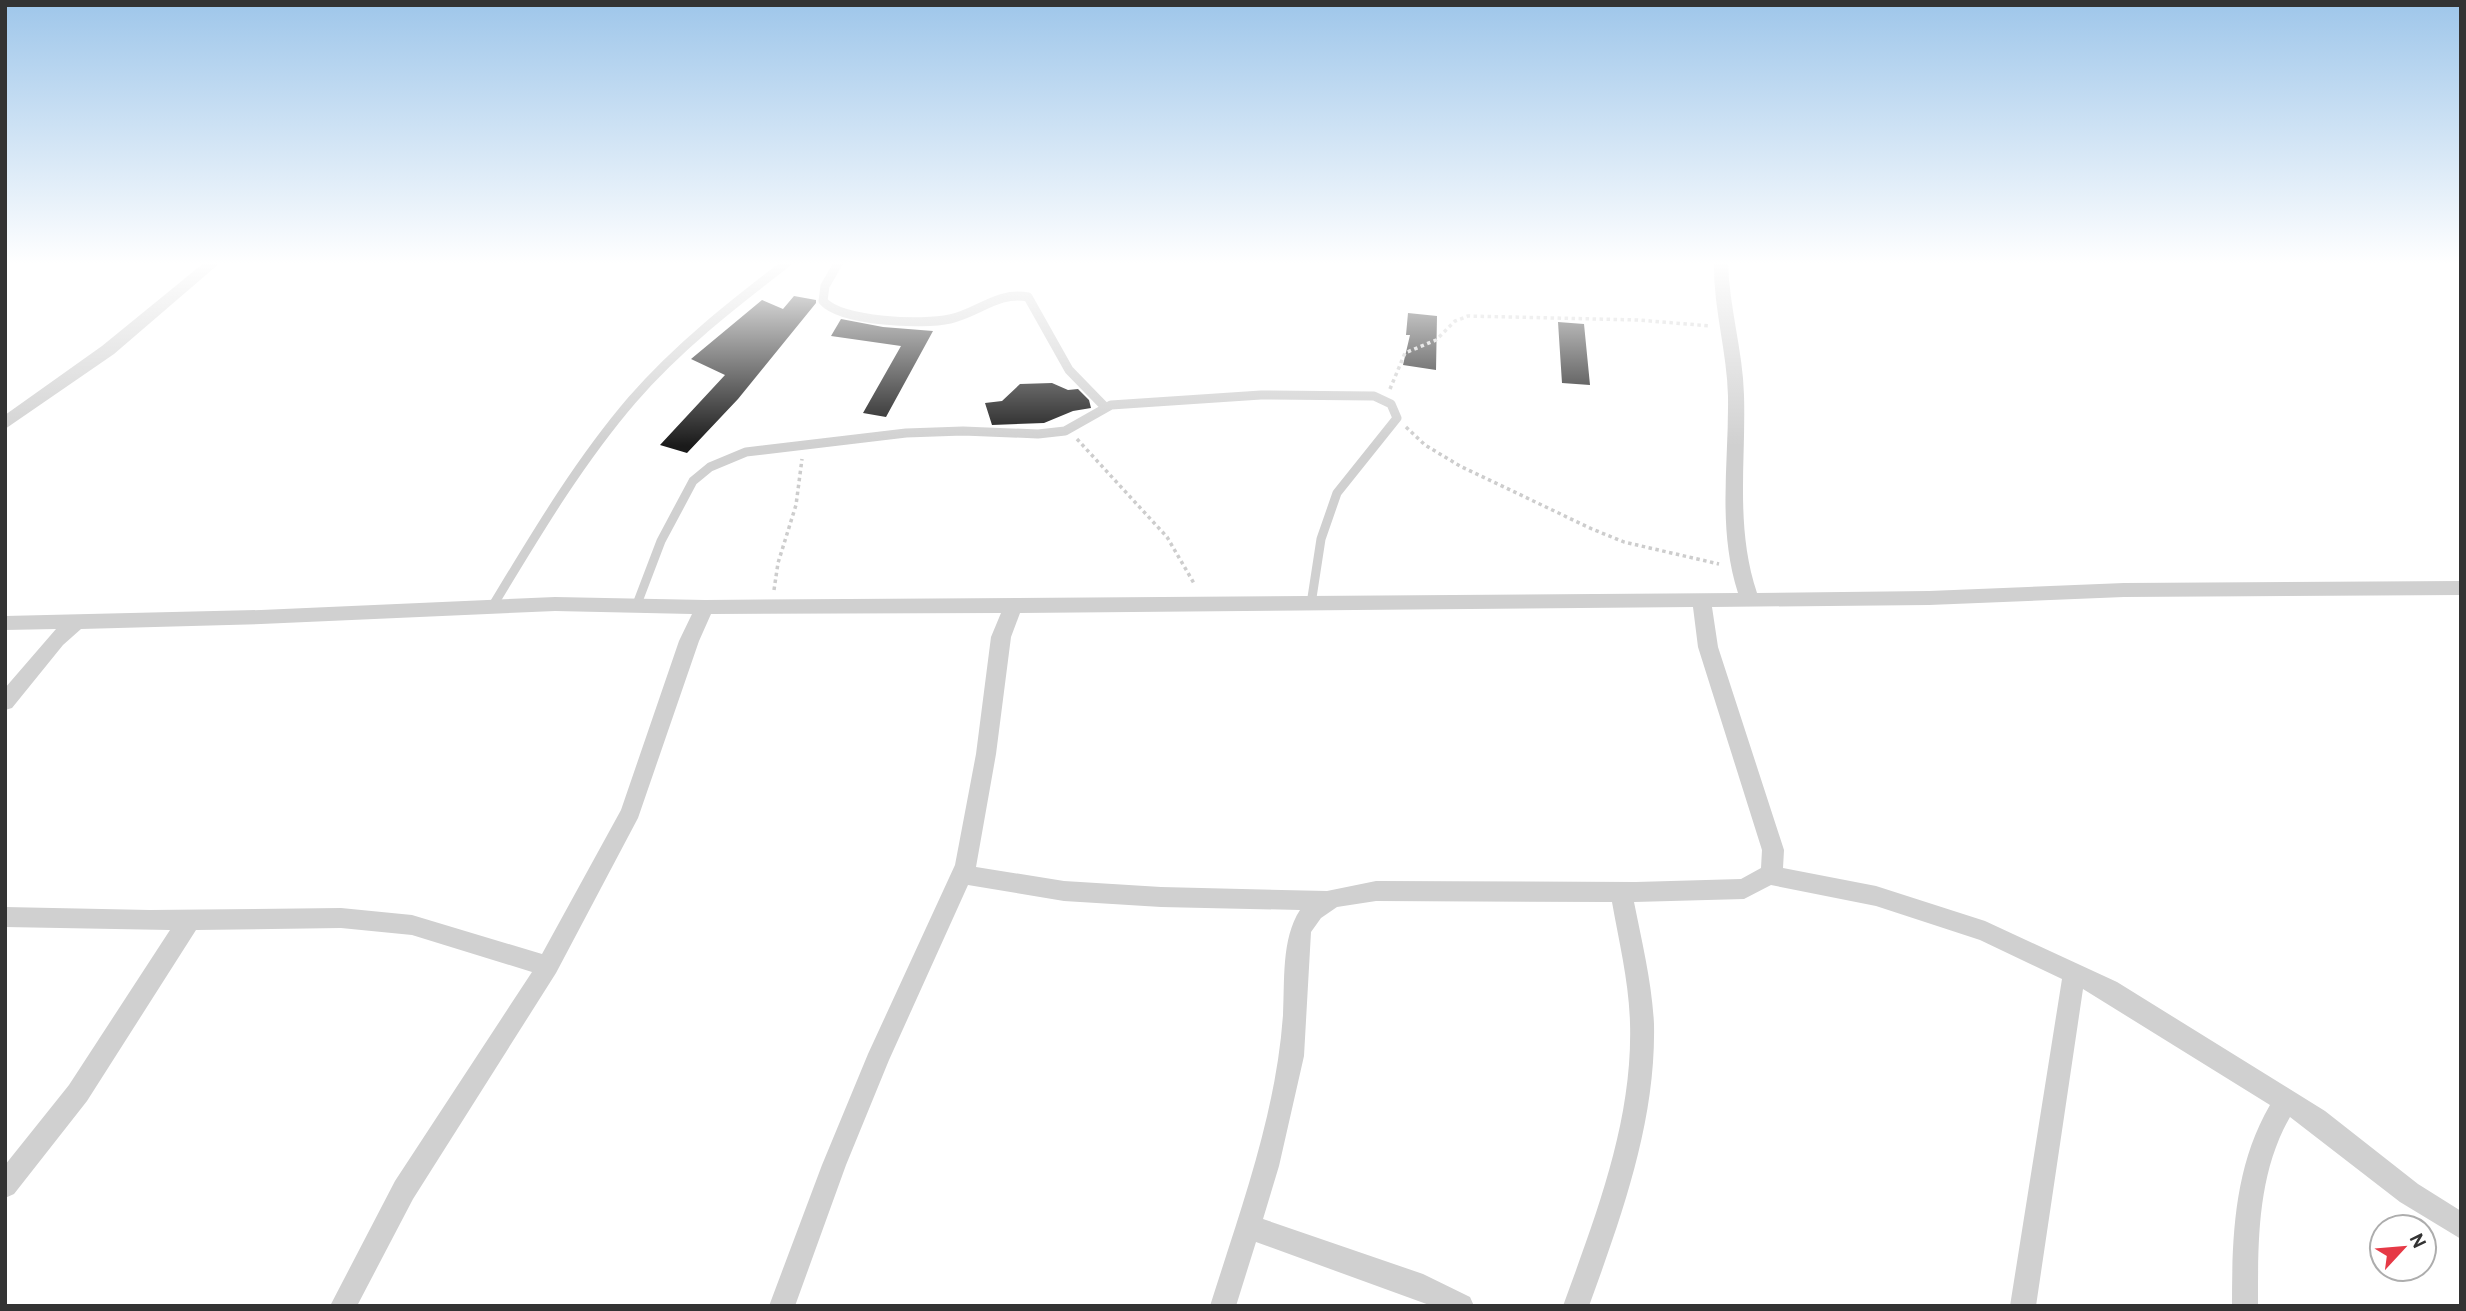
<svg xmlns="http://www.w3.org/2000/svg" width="2466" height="1311" font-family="Overpass,sans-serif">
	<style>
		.building { fill: #1a1a1a }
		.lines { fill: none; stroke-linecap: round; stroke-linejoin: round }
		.path { stroke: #cdcdcd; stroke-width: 3.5; stroke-dasharray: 3.5 3.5; stroke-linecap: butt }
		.service { stroke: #d0d0d0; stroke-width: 9 }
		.minor { fill: #d0d0d0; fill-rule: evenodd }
	</style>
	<rect width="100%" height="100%" fill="#fff"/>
	<path class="building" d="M794 296 816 300V303L738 399 687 453 660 445 725 375 691 359 762 300 783 309Z
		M1408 313 1437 316 1436 370 1403 365 1410 335H1406Z
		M841 319 883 327 933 331 886 417 863 413 901 346 831 336Z
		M1558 322 1584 324 1590 385 1562 383Z
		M1052 383 1068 390 1078 389 1089 400 1091 408 1073 411 1044 423 992 425 985 403 1002 401 1020 384Z"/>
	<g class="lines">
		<path class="path" d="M1390 389 1405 353 1436 340 1455 321 1468 316 1638 320 1711 326
			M1406 427 1425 445 1460 466 1592 529 1624 542 1719 564
			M1077 439 1167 537 1195 585
			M774 590 778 563 796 505 802 459"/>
		<path class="service" d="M839 262 825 286 823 301C842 322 923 325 950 319 978 313 998 291 1028 297L1069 370 1105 407
			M637 604 661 541 693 481 710 467 746 452 906 433 963 431 1038 434 1065 431 1111 405 1261 395 1374 396 1391 404 1397 418 1337 493 1321 539 1311 604
			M492 607C535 536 578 463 632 400 678 347 733 304 788 262"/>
		<path class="minor" d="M205 262H221L114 354 5 429V415L102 346Z
			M1714 262H1728C1729 307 1743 351 1744 395 1746 463 1735 527 1757 593L1929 591 2124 583 2461 581V595L2124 597 1929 605 1712 607 1718 647 1784 850 1783 868 1876 886 1985 921 2117 982 2325 1111 2418 1184 2461 1211V1239L2400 1202 2290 1117C2257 1175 2258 1241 2258 1306H2232C2232 1236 2234 1167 2270 1105L2083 989 2036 1306H2010L2062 979 1980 940 1876 906 1771 885 1744 899 1634 902C1642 942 1652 983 1654 1024 1656 1122 1622 1215 1589 1306H1563C1596 1215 1633 1121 1630 1023 1629 982 1619 942 1612 902L1376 901 1337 907 1321 918 1311 932 1304 1056 1279 1166 1263 1219 1423 1274 1470 1297 1474 1306H1432L1256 1242 1236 1306H1210C1240 1211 1276 1115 1283 1015 1285 982 1281 939 1300 910L1161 907 1064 901 968 885 889 1060 846 1165 795 1306H769L822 1165 868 1054 955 865 976 754 991 637 1001 613 711 614 699 641 638 818 556 973 413 1199 357 1306H330L395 1181 532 972 412 935 341 928 196 930 87 1101 14 1194 5 1198V1165L69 1085 170 930 5 927V907L150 910 341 908 412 915 542 954 621 810 679 641 692 614 555 611 261 624 81 629 63 645 12 708 5 710V688L56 629 5 630V616L261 610 555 597 705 600 1738 593C1717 527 1729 463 1728 396 1727 351 1713 307 1714 262ZM1693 607 1698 647 1762 850 1761 868 1741 879 1636 882 1376 881 1327 891 1161 887 1064 881 976 867 996 754 1011 637 1020 613Z"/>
	</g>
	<linearGradient id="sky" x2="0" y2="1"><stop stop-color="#9ec6ea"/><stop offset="0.59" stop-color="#fff"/><stop offset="1" stop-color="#fff" stop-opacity="0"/></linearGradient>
	<rect width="2466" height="446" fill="url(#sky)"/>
	<rect width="2466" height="1311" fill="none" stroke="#333333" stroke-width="14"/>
	<g transform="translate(2403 1248) rotate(64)"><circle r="33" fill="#ffffff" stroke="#adadad" stroke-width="2"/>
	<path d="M0-5L12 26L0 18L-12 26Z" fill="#e63946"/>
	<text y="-10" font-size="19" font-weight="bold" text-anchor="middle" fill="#333333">N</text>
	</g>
</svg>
